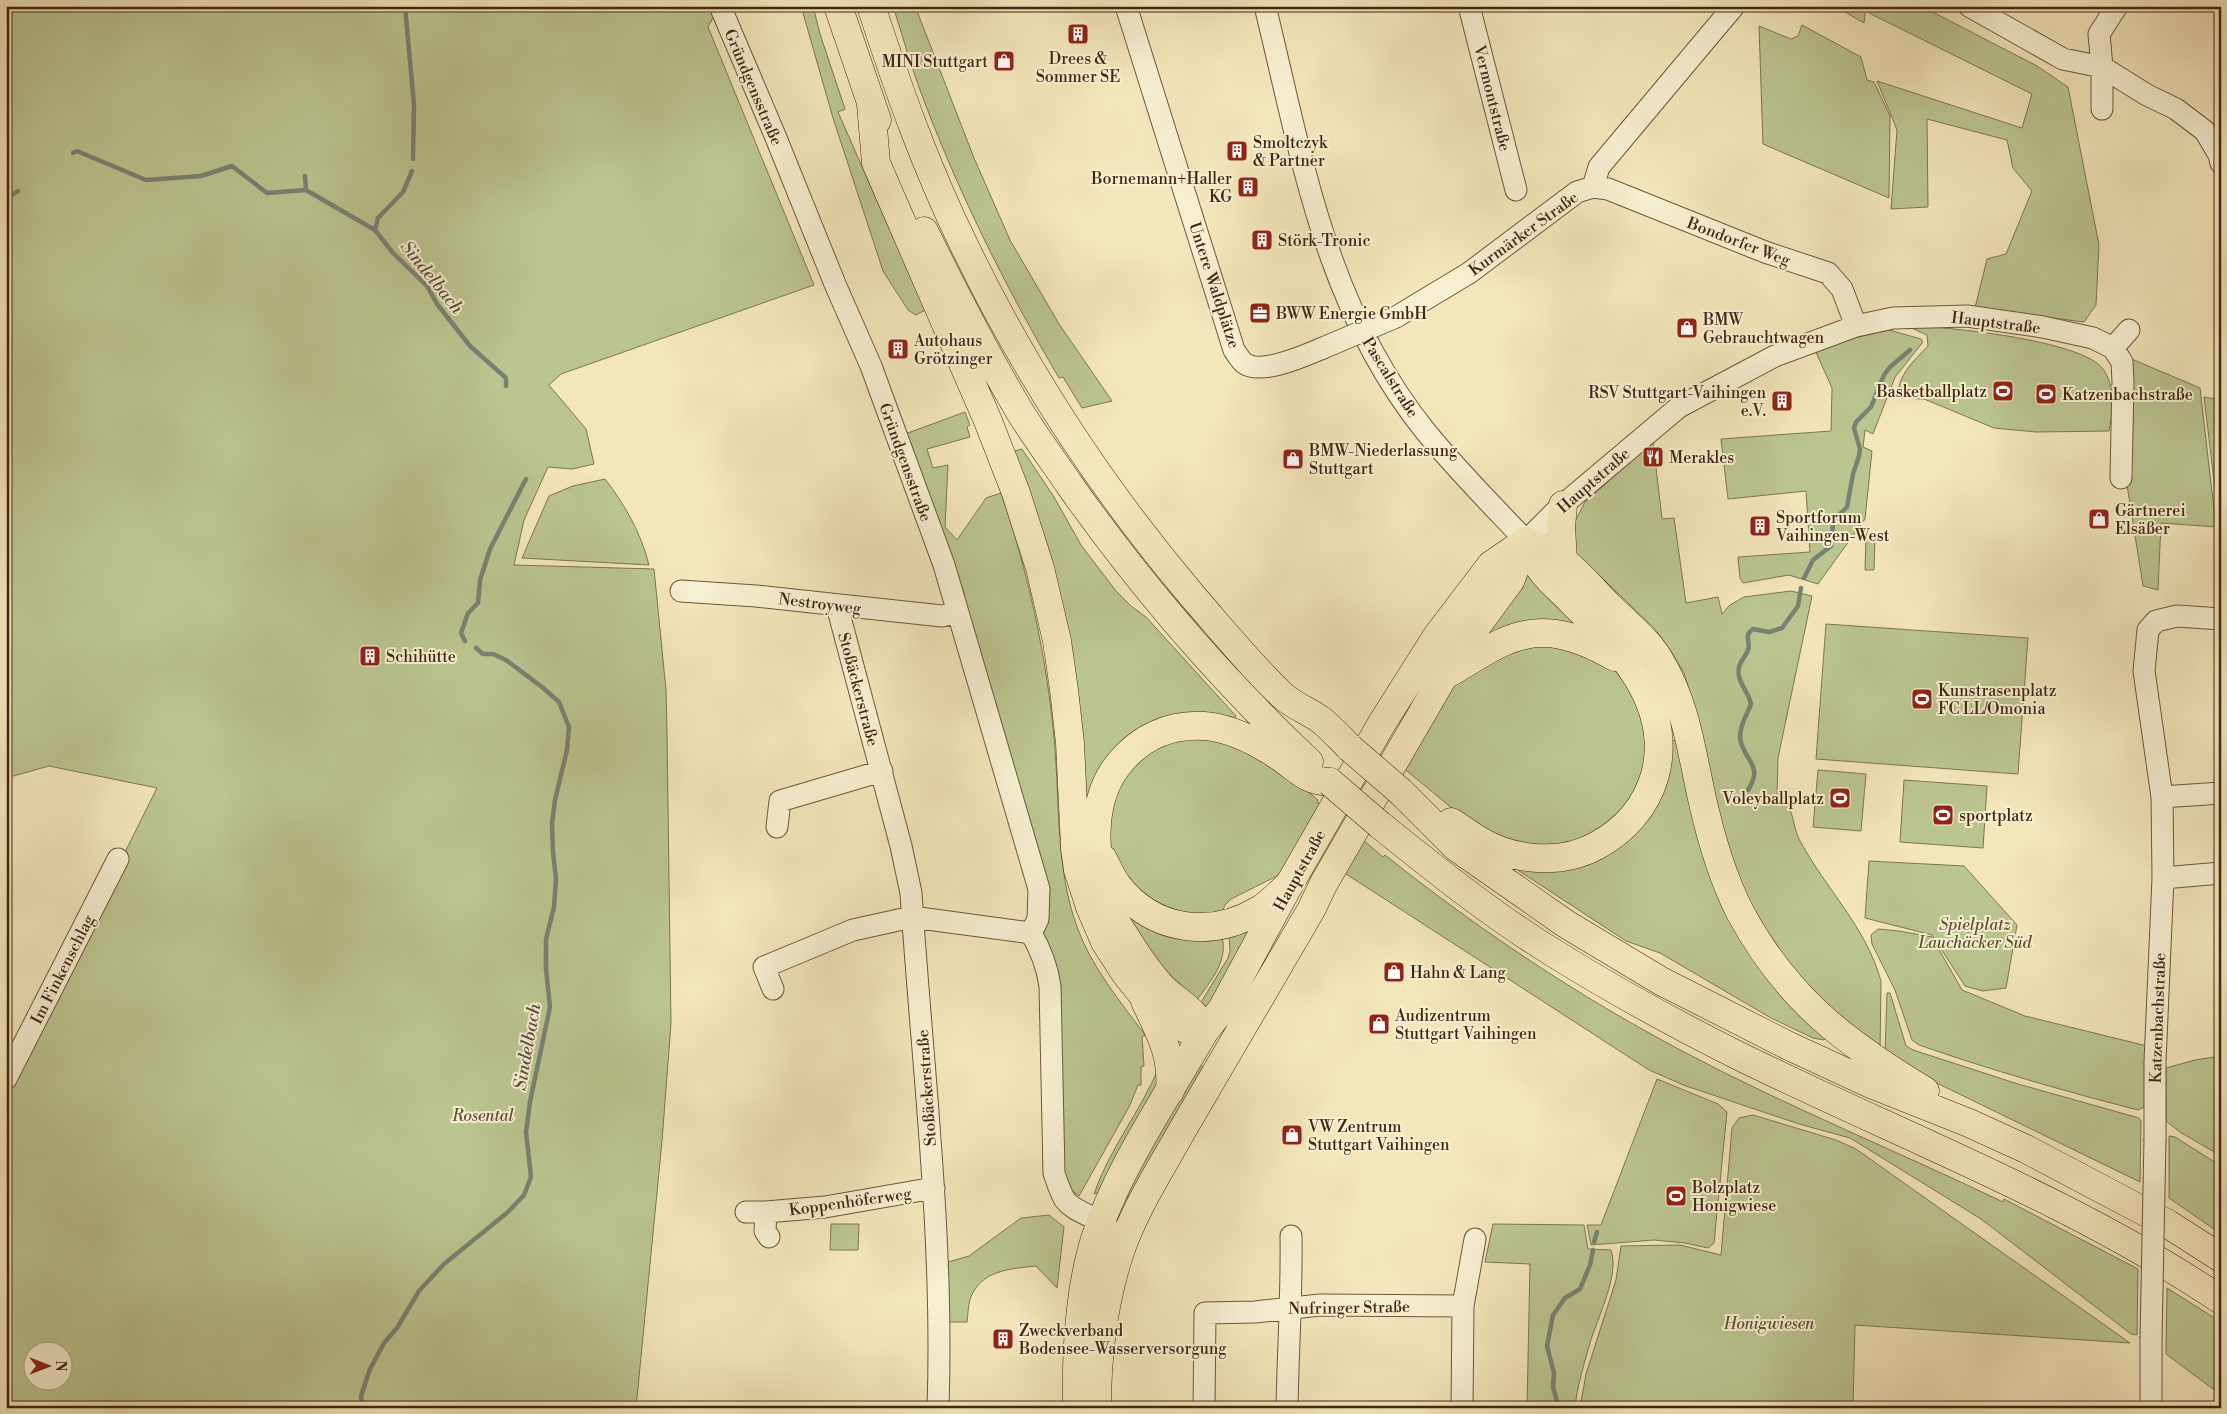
<svg xmlns="http://www.w3.org/2000/svg" width="2227" height="1414" font-family="'Libre Bodoni',serif">
	<style>
		.green { fill: #bbc590; stroke: #7e7651; fill-rule: evenodd }
		.lines { fill: none; stroke-linecap: round; stroke-linejoin: round }
		.stream { stroke: #798174; stroke-width: 4.5 }
		.minor-casing { stroke: #6e563c; stroke-width: 23 }
		.major-casing { stroke: #422612; stroke-width: 29 }
		.highway-casing { stroke: #422612; stroke-width: 29 }
		.minor { stroke: #f7efd2; stroke-width: 21 }
		.major { stroke: #f3e6ba; stroke-width: 28 }
		.highway { stroke: #f3e6ba; stroke-width: 28 }
		.minor-bridge-casing { stroke: #6e563c; stroke-width: 23; stroke-linecap: butt }
		.highway-bridge-casing { stroke: #422612; stroke-width: 29; stroke-linecap: butt }
		.minor-bridge { stroke: #f7efd2; stroke-width: 21 }
		.highway-bridge { stroke: #f3e6ba; stroke-width: 28 }
		.labels { text-anchor: middle; stroke-width: 4; stroke-linejoin: round; paint-order: stroke }
		.poi-label { font-size: 16px; fill: #422612; stroke: #f7efd2; text-anchor: start }
		.street-label { font-size: 16px; fill: #422612; stroke: #f7efd2 }
		.park-label { font-size: 16px; font-style: italic; fill: #604e32; stroke: #f7efd2 }
		.water-label { font-size: 18px; font-style: italic; fill: #594c3b; stroke: #f7efd2 }
	</style>
	<rect width="100%" height="100%" fill="#f3e6ba"/>
	<filter id="stains"><feTurbulence type="fractalNoise" baseFrequency=".004" numOctaves="4"/><feColorMatrix values="0 0 0 0 .2 0 0 0 0 .09 0 0 0 0 .02 0 0 0 .5 -.17"/></filter>
	<radialGradient id="worn" r=".72"><stop offset=".6" stop-color="#630" stop-opacity="0"/><stop offset="1" stop-color="#630" stop-opacity=".3"/></radialGradient>
	<path class="green" d="M6 6H719L708 27 814 285 561 374 549 385 586 429 594 464 572 469 548 467 524 520 514 565 654 569 666 690 667 732 671 1023 662 1141 636 1408H6V1091L157 788 49 766 6 778ZM32 1352H62V1382H32Z
		M801 6H813L820 34 845 109 838 112 925 310 916 315 908 310 883 271 833 118Z
		M893 6H915L974 158 1010 240 1059 324 1112 401 1082 408 1063 377 1059 378C1005 286 957 190 920 90 910 63 902 34 893 6Z
		M1835 6H1866L1864 23Z
		M1867 6H1921L2037 66 2068 87 2099 245 2096 305 2084 322 1975 308 1987 259 2006 254 2032 191 2013 168 2007 140 1927 119 1928 207 1891 209 1897 130 1877 81 2022 128 2032 94 1867 12Z
		M1802 25 1861 57 1867 80 1874 82 1890 116 1889 198 1763 144 1759 26 1791 39 1798 36Z
		M1907 326C1944 326 2082 340 2103 369 2116 388 2113 410 2109 431L2036 432 1994 428 1924 399 1898 398C1897 375 1914 361 1928 346L1927 335Z
		M1889 330 1921 339 1923 342 1895 377 1873 434 1865 430 1863 447 1872 451 1865 519 1818 584 1789 575 1743 583 1740 578 1738 557 1810 552 1806 491 1728 499 1721 439 1831 431 1832 388 1815 350 1837 342Z
		M2127 357 2200 388 2216 527 2161 523 2158 590 2143 586 2127 485Z
		M2204 397 2221 400V505H2217Z
		M965 412 970 425 967 427 970 437 927 449 933 468 948 465 945 527 957 540 986 498 1001 493C1028 572 1046 654 1054 737 1060 801 1055 866 1077 927 1092 968 1120 1001 1145 1035L1142 1037 1144 1066 1141 1067V1085H1138L1129 1107 1079 1196 1071 1190 1064 1181 1042 938 966 615 964 593 905 434Z
		M1653 442 1662 519 1674 518 1686 603 1718 597 1722 614 1730 605 1744 597 1791 591 1812 596 1778 758 1777 799C1780 801 1787 804 1789 808 1794 817 1794 830 1800 841 1826 889 1866 927 1881 981L1880 1052 1856 1035 1783 962 1732 872 1692 700 1684 673 1671 651 1655 629 1576 553 1574 523 1585 502Z
		M1022 449 1054 497 1081 545 1116 591 1131 606 1146 617 1236 716 1234 719 1171 717 1087 816 1011 452Z
		M605 479C625 505 641 533 649 565L522 558 549 496 573 486Z
		M1866 538H1875L1874 570H1865Z
		M1528 567 1591 629 1486 637Z
		M1826 624 2028 638 2018 774 1816 759Z
		M1524 640 1603 656 1632 685 1650 753 1625 814 1568 847 1512 844 1453 809 1401 766 1451 689 1461 678Z
		M1225 737 1296 782 1318 800 1317 802 1321 805 1281 874 1231 899 1225 905 1218 920 1201 923 1130 892 1105 836 1122 772 1170 739Z
		M1680 740 1695 812 1825 1036 1824 1040 1813 1038 1771 1018 1660 953 1626 941 1507 863 1595 858 1669 741Z
		M1818 770 1866 774 1861 831 1813 827Z
		M1904 780 1987 786 1983 848 1900 842Z
		M1362 839 1383 857 1385 855C1479 930 1578 996 1684 1052 1788 1107 1897 1151 2003 1202L2004 1199 2138 1269 2137 1335 2131 1334 1981 1219 1850 1138 1799 1124 1686 1086 1649 1070 1343 872Z
		M1869 861 1964 866 2017 925 2006 988 1983 991 1965 986 1932 935 1865 918Z
		M1120 900 1221 934C1230 959 1211 981 1196 1001L1143 953Z
		M1257 919 1205 1015 1197 1009 1228 958 1230 951 1229 932Z
		M1878 929 1899 931 1932 937 1962 990 2025 1016 2147 1046 2144 1107 2138 1110C2064 1091 1991 1070 1919 1045L1912 1040 1895 990 1872 944 1871 935Z
		M1887 993H1890L1906 1046 1913 1050 2018 1084 2139 1118 2141 1121 2140 1182 1908 1069 1885 1056Z
		M2221 1056V1156L2180 1132 2166 1121V1068L2195 1060Z
		M1196 1062 1203 1067 1138 1183 1116 1213Z
		M1159 1067 1163 1073 1102 1191 1094 1194C1109 1149 1141 1111 1159 1067Z
		M1657 1079 1718 1104 1727 1112 1714 1243 1708 1248 1685 1243 1654 1240 1591 1245 1587 1225H1601Z
		M1753 1115 1836 1140 1856 1149 2130 1343 1855 1325 1853 1408H1580L1586 1374 1616 1280 1621 1246 1680 1245 1721 1255 1732 1128 1739 1118Z
		M2169 1136 2175 1137 2221 1166V1234L2169 1198Z
		M1049 1215 1064 1227 1057 1288 1036 1266C1009 1269 981 1270 970 1299 968 1306 968 1315 967 1322H948V1262L969 1256 1021 1218Z
		M831 1224H859L858 1250H830Z
		M1493 1224 1584 1225 1588 1249 1611 1250C1620 1274 1597 1319 1590 1343 1584 1364 1577 1386 1575 1408H1527L1530 1264 1485 1262Z
		M2167 1288 2221 1322V1395L2166 1354Z"/>
	<g class="lines">
		<path class="stream" d="M405 6 414 105 413 159
			M73 153 77 151 146 180 201 176 232 166 267 193 306 190 375 230 393 253 427 286 437 304 470 346 506 378V386
			M305 176 306 190
			M6 199 18 191
			M375 230 378 218 403 192 412 171
			M1804 578 1813 560 1831 546 1833 524 1836 518 1847 507 1853 474 1859 456 1860 449 1854 428 1856 422 1871 407 1884 375 1890 367 1910 350
			M465 641 461 633 468 613 478 603 480 580 490 549 526 479
			M1748 790C1765 764 1742 760 1740 737 1740 724 1747 715 1751 704 1748 690 1736 682 1739 667 1741 660 1746 656 1748 650 1751 641 1743 636 1753 629L1769 632 1782 628 1798 606 1801 588
			M1594 1242 1597 1232
			M363 1408 361 1396 370 1369 384 1343 397 1328 419 1291 444 1264 508 1212 524 1195 531 1177 526 1132 530 1102 550 1007 546 969V939L554 907 556 879 553 852 552 824 555 800 567 750 569 727 559 702 542 687 506 660 493 654H483L476 648
			M1559 1408 1553 1387 1554 1373 1547 1346 1553 1315 1565 1298 1580 1289 1590 1265 1593 1250"/>
		<g class="minor-casing">
			<path id="minor" d="M720 6 774 133 835 284 871 366 944 565 1039 889 1038 919 1031 933
				M1126 6 1234 350C1237 354 1240 360 1244 363 1261 376 1306 355 1323 348
				M1265 6C1302 157 1325 307 1426 432 1457 470 1492 505 1526 541L1558 509 1679 407 1775 356 1856 326 1893 318 1967 316 2043 327 2093 338 2113 348
				M1469 6 1516 190
				M1969 6 2063 59 2102 67 2147 95 2176 109 2205 131 2219 155 2221 163
				M2102 109V67L2099 34 2117 6
				M1593 187 1599 167 1734 6
				M1396 317 1469 273 1577 192 1593 187 1608 189 1765 252 1828 273 1842 289 1856 326
				M2113 348 2122 362 2123 382 2121 478
				M2113 348 2129 330
				M681 591 756 596 942 616 957 613
				M837 606 901 846 911 893C922 1064 944 1235 938 1408
				M2162 797 2221 793
				M777 827 780 801 882 771
				M2163 878 2221 873
				M1031 933C1041 950 1047 966 1050 986L1054 1173C1057 1182 1060 1192 1065 1200 1076 1214 1097 1215 1111 1231
				M773 989 764 967 853 930 912 917 1031 933
				M6 1079 118 859
				M2155 1139V1062L2163 878 2162 797 2144 671 2148 630 2156 621 2177 616 2221 619
				M746 1212H766
				M769 1237 765 1231 766 1212 825 1207 934 1188
				M1204 1408 1205 1313 1255 1312 1320 1305 1463 1306
				M1287 1408C1288 1350 1292 1293 1291 1236
				M1462 1408 1463 1306 1475 1239
				M2151 1408V1339"/>
		</g>
		<g class="major-casing">
			<path id="major" d="M1077 1408C1076 1358 1078 1306 1090 1257 1108 1182 1166 1099 1204 1032L1222 1009 1289 885 1382 723 1437 636 1491 565 1526 541
				M1097 1408C1097 1358 1103 1306 1118 1258 1132 1213 1160 1170 1183 1129 1225 1056 1269 983 1311 910L1324 883 1457 653 1510 581 1526 541"/>
		</g>
		<g class="highway-casing">
			<path id="highway" d="M838 6 877 120
				M871 6C898 88 926 168 964 245 1025 372 1104 492 1195 599 1223 631 1251 666 1283 696 1294 706 1309 711 1321 720 1331 728 1341 739 1350 748
				M871 104 876 163 988 421 1016 493 1040 568 1057 641 1064 690 1070 743 1075 848 1078 870 1090 907 1105 942 1125 973 1141 993 1184 1028 1194 1033 1204 1032C1198 1011 1175 1001 1161 986 1144 968 1132 947 1119 927 1115 920 1108 912 1105 904 1103 899 1103 891 1102 885 1094 846 1091 799 1118 765 1139 738 1169 724 1204 726 1231 728 1258 742 1280 757 1299 770 1306 781 1330 782
				M924 231C954 292 985 353 1020 412 1036 438 1054 462 1071 487 1141 586 1220 678 1309 762
				M1526 541C1536 546 1547 550 1556 556 1576 569 1592 589 1609 606 1626 623 1648 640 1660 661 1685 702 1691 748 1701 794 1710 835 1721 875 1740 912 1786 998 1844 1042 1925 1091
				M1563 561 1561 527 1563 505
				M1447 674C1465 664 1482 652 1501 643 1543 623 1578 636 1615 657
				M1401 792 1456 847 1566 924 1661 981 1789 1046 1871 1084 1969 1123 2026 1149 2168 1224 2221 1258
				M1451 822C1461 828 1470 835 1480 841 1514 861 1561 865 1596 846 1624 831 1646 807 1655 775 1674 703 1618 647 1571 601 1562 591 1550 582 1542 571 1535 563 1531 551 1526 541
				M1380 825C1436 870 1492 915 1552 952 1613 990 1675 1024 1739 1056 1901 1136 2070 1199 2221 1300
				M1103 859C1108 868 1112 879 1118 886 1153 931 1211 939 1259 910 1270 904 1279 893 1289 885
				M1145 1001C1160 1033 1173 1055 1170 1091"/>
		</g>
		<use href="#minor" class="minor"/>
		<use href="#major" class="major"/>
		<use href="#highway" class="highway"/>
		<g class="minor-bridge-casing">
			<path id="minor-bridge" d="M1323 348 1396 317
				M2151 1339 2155 1139"/>
		</g>
		<g class="highway-bridge-casing">
			<path id="highway-bridge" d="M1350 748 1401 792
				M1330 782 1380 825"/>
		</g>
		<use href="#minor-bridge" class="minor-bridge"/>
		<use href="#highway-bridge" class="highway-bridge"/>
	</g>
	<defs>
		<g id="building-square" transform="scale(1.125)"><rect x="-9" y="-9" width="18" height="18" rx="4" fill="#8f2418" stroke="#f7efd2"/><path d="M-4-6H4V6H1V3H-1V6H-4ZM-2.5-4.3h1.7v1.8h-1.7ZM.8-4.3h1.7v1.8H.8ZM-2.5-1h1.7V.8h-1.7ZM.8-1h1.7V.8H.8Z" fill="#fff"/></g>
		<g id="shop-square" transform="scale(1.125)"><rect x="-9" y="-9" width="18" height="18" rx="4" fill="#8f2418" stroke="#f7efd2"/><path d="M-5-2.5h2.3a2.7 3.5 0 0 1 5.4 0H5L5.5 6h-11ZM-1.5-2.5h3a1.5 2.3 0 0 0-3 0Z" fill="#fff"/></g>
		<g id="office-square" transform="scale(1.125)"><rect x="-9" y="-9" width="18" height="18" rx="4" fill="#8f2418" stroke="#f7efd2"/><path d="M-6-3h4V-5.5h4V-3h4V5H-6ZM-1-4.5V-3h2v-1.5ZM-6 0V1H6V0Z" fill="#fff"/></g>
		<g id="stadium-square" transform="scale(1.125)"><rect x="-9" y="-9" width="18" height="18" rx="4" fill="#8f2418" stroke="#f7efd2"/><path d="M0-5a6.5 5 0 1 0 0 10a6.5 5 0 1 0 0-10ZM-3.5-1.8h7v3.6h-7Z" fill="#fff"/></g>
		<g id="restaurant-square" transform="scale(1.125)"><rect x="-9" y="-9" width="18" height="18" rx="4" fill="#8f2418" stroke="#f7efd2"/><path d="M-5-6h1v4h1v-4h1v4h1v-4h1v5L-1.5 .5V6h-2V.5L-5-1ZM5-6V6H3V1.5H1.5Q1.5-4 5-6Z" fill="#fff"/></g>
	</defs>
	<g fill-rule="evenodd">
		<use href="#building-square" x="1078" y="34"/>
		<use href="#shop-square" x="1004" y="61"/>
		<use href="#building-square" x="1237" y="151"/>
		<use href="#building-square" x="1248" y="187"/>
		<use href="#building-square" x="1262" y="240"/>
		<use href="#office-square" x="1260" y="313"/>
		<use href="#shop-square" x="1687" y="328"/>
		<use href="#building-square" x="898" y="349"/>
		<use href="#stadium-square" x="2003" y="391"/>
		<use href="#stadium-square" x="2046" y="394"/>
		<use href="#building-square" x="1782" y="401"/>
		<use href="#restaurant-square" x="1653" y="457"/>
		<use href="#shop-square" x="1293" y="459"/>
		<use href="#shop-square" x="2099" y="519"/>
		<use href="#building-square" x="1760" y="526"/>
		<use href="#building-square" x="370" y="656"/>
		<use href="#stadium-square" x="1922" y="699"/>
		<use href="#stadium-square" x="1840" y="798"/>
		<use href="#stadium-square" x="1943" y="815"/>
		<use href="#shop-square" x="1394" y="972"/>
		<use href="#shop-square" x="1379" y="1024"/>
		<use href="#shop-square" x="1292" y="1135"/>
		<use href="#stadium-square" x="1676" y="1196"/>
		<use href="#building-square" x="1003" y="1339"/>
	</g>
	<g class="labels">
		<g class="poi-label">
			<text x="1078" y="64" text-anchor="middle">Drees &amp;<tspan x="1078" dy="18">Sommer SE</tspan></text>
			<text x="988" y="67" text-anchor="end">MINI Stuttgart</text>
			<text x="1253" y="148">Smoltczyk<tspan x="1253" dy="18">&amp; Partner</tspan></text>
			<text x="1232" y="184" text-anchor="end">Bornemann+Haller<tspan x="1232" dy="18">KG</tspan></text>
			<text x="1278" y="246">Störk-Tronic</text>
			<text x="1276" y="319">BWW Energie GmbH</text>
			<text x="1703" y="325">BMW<tspan x="1703" dy="18">Gebrauchtwagen</tspan></text>
			<text x="914" y="346">Autohaus<tspan x="914" dy="18">Grötzinger</tspan></text>
			<text x="1987" y="397" text-anchor="end">Basketballplatz</text>
			<text x="1766" y="398" text-anchor="end">RSV Stuttgart-Vaihingen<tspan x="1766" dy="18">e.V.</tspan></text>
			<text x="2062" y="400">Katzenbachstraße</text>
			<text x="1309" y="456">BMW-Niederlassung<tspan x="1309" dy="18">Stuttgart</tspan></text>
			<text x="1669" y="463">Merakles</text>
			<text x="2115" y="516">Gärtnerei<tspan x="2115" dy="18">Elsäßer</tspan></text>
			<text x="1776" y="523">Sportforum<tspan x="1776" dy="18">Vaihingen-West</tspan></text>
			<text x="386" y="662">Schihütte</text>
			<text x="1938" y="696">Kunstrasenplatz<tspan x="1938" dy="18">FC LL/Omonia</tspan></text>
			<text x="1824" y="804" text-anchor="end">Voleyballplatz</text>
			<text x="1959" y="821">sportplatz</text>
			<text x="1410" y="978">Hahn &amp; Lang</text>
			<text x="1395" y="1021">Audizentrum<tspan x="1395" dy="18">Stuttgart Vaihingen</tspan></text>
			<text x="1308" y="1132">VW Zentrum<tspan x="1308" dy="18">Stuttgart Vaihingen</tspan></text>
			<text x="1692" y="1193">Bolzplatz<tspan x="1692" dy="18">Honigwiese</tspan></text>
			<text x="1019" y="1336">Zweckverband<tspan x="1019" dy="18">Bodensee-Wasserversorgung</tspan></text>
		</g>
		<g class="street-label">
			<text transform="translate(754 87) rotate(67)" y="6">Gründgensstraße</text>
			<text transform="translate(1493 98) rotate(76)" y="6">Vermontstraße</text>
			<text transform="translate(1523 233) rotate(-36)" y="6">Kurmärker Straße</text>
			<text transform="translate(1739 241) rotate(21)" y="6">Bondorfer Weg</text>
			<text transform="translate(1215 285) rotate(72)" y="6">Untere Waldplätze</text>
			<text transform="translate(1996 322) rotate(7)" y="6">Hauptstraße</text>
			<text transform="translate(1391 377) rotate(58)" y="6">Pascalstraße</text>
			<text transform="translate(906 462) rotate(70)" y="6">Gründgensstraße</text>
			<text transform="translate(1593 480) rotate(-41)" y="6">Hauptstraße</text>
			<text transform="translate(820 603) rotate(7)" y="6">Nestroyweg</text>
			<text transform="translate(859 689) rotate(75)" y="6">Stoßäckerstraße</text>
			<text transform="translate(1299 870) rotate(-61)" y="6">Hauptstraße</text>
			<text transform="translate(62 969) rotate(-63)" y="6">Im Finkenschlag</text>
			<text transform="translate(2157 1018) rotate(-88)" y="6">Katzenbachstraße</text>
			<text transform="translate(926 1088) rotate(-94)" y="6">Stoßäckerstraße</text>
			<text transform="translate(850 1201) rotate(-8)" y="6">Koppenhöferweg</text>
			<text transform="translate(1349 1307) rotate(-1)" y="6">Nufringer Straße</text>
		</g>
		<g class="park-label">
			<text x="1975" y="930">Spielplatz<tspan x="1975" dy="18">Lauchäcker Süd</tspan></text>
			<text x="483" y="1121">Rosental</text>
			<text x="1769" y="1329">Honigwiesen</text>
		</g>
		<g class="water-label">
			<text transform="translate(432 277) rotate(51)" y="6">Sindelbach</text>
			<text transform="translate(527 1047) rotate(-80)" y="6">Sindelbach</text>
		</g>
	</g>
	<rect width="2227" height="1414" fill="none" stroke="#f3e6ba" stroke-width="25"/>
	<rect x="8" y="8" width="2212" height="1399" fill="none" stroke="#422612" stroke-width="2.5"/>
	<rect x="12" y="12" width="2202" height="1389" fill="none" stroke="#422612"/>
	<g transform="translate(48 1366) rotate(90)"><circle r="24" fill="#f7efd2" stroke="#af9f85"/>
	<path d="M0-4L9 19L0 12L-9 19Z" fill="#8f2418"/>
	<text y="-8" font-size="14" font-weight="bold" text-anchor="middle" fill="#422612">N</text>
	</g>
	<rect width="100%" height="100%" filter="url(#stains)"/>
	<rect width="100%" height="100%" fill="url(#worn)"/>
</svg>
